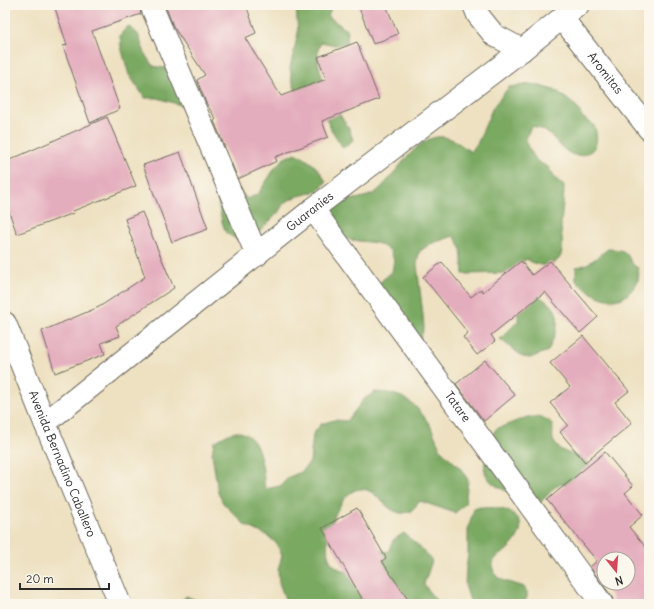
<svg xmlns="http://www.w3.org/2000/svg" width="654" height="609" font-family="Delius,sans-serif">
	<style>
		.forest { fill: #7aa962; stroke: #526a46 }
		.building { fill: #e4adbd; fill-rule: evenodd }
		.lines { fill: none; stroke-linecap: round; stroke-linejoin: round }
		.minor-casing { stroke: #6f6b60; stroke-width: 24 }
		.major-casing { stroke: #6f6b60; stroke-width: 24 }
		.minor { stroke: #fff; stroke-width: 22 }
		.major { stroke: #fff; stroke-width: 22 }
		.labels { text-anchor: middle; stroke-width: 3; stroke-linejoin: round; paint-order: stroke }
		.street-label { font-size: 12px; fill: #2b2b2b; stroke: #fbf7ec }
	</style>
	<rect width="100%" height="100%" fill="#fbf7ec"/>
	<filter id="ink" filterUnits="userSpaceOnUse"><feTurbulence type="fractalNoise" baseFrequency=".025" numOctaves="2"/><feDisplacementMap in="SourceGraphic" scale="8" xChannelSelector="R" yChannelSelector="G"/><feConvolveMatrix kernelMatrix="1 2 1 2 8 2 1 2 1" color-interpolation-filters="sRGB"/></filter>
	<filter id="wash" filterUnits="userSpaceOnUse"><feTurbulence type="fractalNoise" baseFrequency=".012" numOctaves="4" result="noise"/><feDisplacementMap in="SourceGraphic" scale="16" xChannelSelector="R" yChannelSelector="G"/><feGaussianBlur stdDeviation="0.9" result="paint"/><feColorMatrix in="noise" values="0 0 0 0 0 0 0 0 0 0 0 0 0 0 0 0 0 1.4 0 .05"/><feComposite in="paint" operator="in"/></filter>
	<g filter="url(#wash)">
		<rect width="100%" height="100%" fill="#eee1c1"/>
		<path class="forest" d="M297 5H332L328 16 348 31 347 43 335 45 321 42 318 50V62L324 86 335 108 349 128 353 140 343 148 329 126 325 114 296 92 292 80 290 68 298 33 296 7Z
			M128 26 138 34 146 56 153 66 164 68 176 66 183 106 158 98H145L129 75 121 47 120 35Z
			M533 84 557 91 577 107 583 118 594 125C597 134 599 145 591 151 567 166 560 139 543 130 539 128 534 127 531 126L526 139 530 150 537 161 548 167 555 178 564 186C564 199 562 211 561 224 561 234 564 245 561 255 556 269 536 267 527 259L522 262 515 273 463 274 461 248 454 236 430 244 419 252 417 265 423 315 424 328 420 339 375 291 381 281 392 272 394 260 390 250 377 243 351 240 338 236 332 211C334 209 337 204 341 203 352 198 365 199 376 192 396 177 420 125 451 139 458 142 465 148 471 152L478 142 493 107 509 87Z
			M208 151 247 199 258 194 275 168 284 158 296 153C311 162 318 166 326 182L318 191 295 197 284 203 278 213 261 230 250 237 238 240 226 233 222 222Z
			M608 249C635 249 623 259 638 268 640 278 638 283 631 291 629 293 626 296 624 297 609 306 586 291 576 281V267C589 266 598 256 608 249Z
			M539 296C544 300 550 303 554 308 562 321 554 338 548 351L530 358 523 357 500 339 518 321V315L515 297Z
			M375 392 389 393 402 397 414 405 422 414 430 425 441 450 461 469 468 480 465 504 455 513 420 501 412 511C408 512 403 514 400 513 384 510 378 490 362 489 339 487 319 546 331 562 337 569 344 571 352 574L375 549 388 552 393 540 404 533 424 551 432 561 424 584 432 596 441 604H287L279 583 278 570 282 556 277 544 268 536 245 525 223 503 218 492 212 454 214 442C221 438 231 431 240 432 262 437 263 471 265 489L280 486 289 477 301 472 310 462 313 434 321 424 334 420 347 421 364 399Z
			M527 417C533 417 543 417 548 420 557 426 550 435 554 442 562 456 580 453 588 464 590 467 590 472 591 476L568 485 561 484 555 487 541 502 536 505C531 502 525 499 520 496 507 491 490 487 485 472 482 462 490 458 486 445L496 429Z
			M480 507C487 508 495 507 501 509 528 515 524 534 508 549 504 553 497 555 494 561 492 564 493 569 494 573 499 582 515 583 524 587L527 592V598L523 603 519 604H471L465 585 466 568 468 555V528L474 509Z
			M186 596 206 604H178Z"/>
		<g id="blocks">
			<path class="building" d="M54 5H139L141 14 92 31 120 109 90 123 63 46 67 45Z
				M165 5H246L256 33 245 38 281 96 326 79 318 57 357 42 379 99 322 121 328 137 275 157 277 161 238 179 214 121 216 119 206 103 197 80 205 75 173 26Z
				M358 5H386L398 34 373 44Z
				M107 117 136 186 73 211 74 213 17 234 5 201V162Z
				M180 152 208 229 172 242 143 165Z
				M142 212 174 288 116 326 120 336 101 343 105 354 55 373 42 331 99 307 145 277 125 219Z
				M521 261 532 275 550 261 598 317 580 333 545 292 491 335 495 341 477 355 463 337 468 333 423 277 442 262 471 297 481 289 483 292Z
				M583 336 629 391 615 402 632 423 585 462 560 432 568 425 550 403 570 387 550 363Z
				M485 360 515 395 484 421 456 384Z
				M605 452 633 486 625 493 643 515 629 527 649 551V604H614L612 597 590 567 597 561 547 500ZM604 559H628V583H604Z
				M357 508 386 558 382 561 411 604H365L322 528Z"/>
		</g>
	</g>
	<g filter="url(#ink)">
		<use href="#blocks" fill-opacity="0" stroke="#6f6b60" stroke-width="1"/>
		<g class="lines">
			<g class="minor-casing">
				<g id="minor">
					<path d="M151 5 257 255"/>
					<path d="M474 5 478 15 494 35 522 50"/>
					<path id="s1" d="M562 18 649 129"/>
					<path id="s2" d="M313 209 602 604"/>
					<path id="s3" d="M45 423 313 209 522 50 578 5"/>
				</g>
			</g>
			<g class="major-casing">
				<g id="major">
					<path id="s4" d="M5 323 45 423 120 604"/>
				</g>
			</g>
			<use href="#minor" class="minor"/>
			<use href="#major" class="major"/>
		</g>
	</g>
	<g class="labels">
		<g class="street-label">
			<text dy="4" stroke="none"><textPath href="#s1" startOffset="70">Aromitas</textPath></text>
			<text dy="4" stroke="none"><textPath href="#s3" startOffset="339">Guaraníes</textPath></text>
			<text dy="4" stroke="none"><textPath href="#s2" startOffset="245">Tatare</textPath></text>
			<text dy="4" stroke="none"><textPath href="#s4" startOffset="152">Avenida Bernadino Caballero</textPath></text>
		</g>
	</g>
	<rect width="654" height="609" fill="none" stroke="#fbf7ec" stroke-width="20"/>
	<g transform="translate(616 571) rotate(163)"><circle r="19" fill="#fbf7ec" stroke="#a8a59f"/>
	<path d="M0-3L7 15L0 10L-7 15Z" fill="#d1495b"/>
	<text y="-6" font-size="11" font-weight="bold" text-anchor="middle" fill="#2b2b2b">N</text>
	</g>
	<path d="M20 583v6h89v-6" fill="none" stroke="#2b2b2b" stroke-width="2"/>
	<text x="26" y="583" font-size="12" fill="#2b2b2b" stroke="#fbf7ec" stroke-width="3" paint-order="stroke">20 m</text>
</svg>
